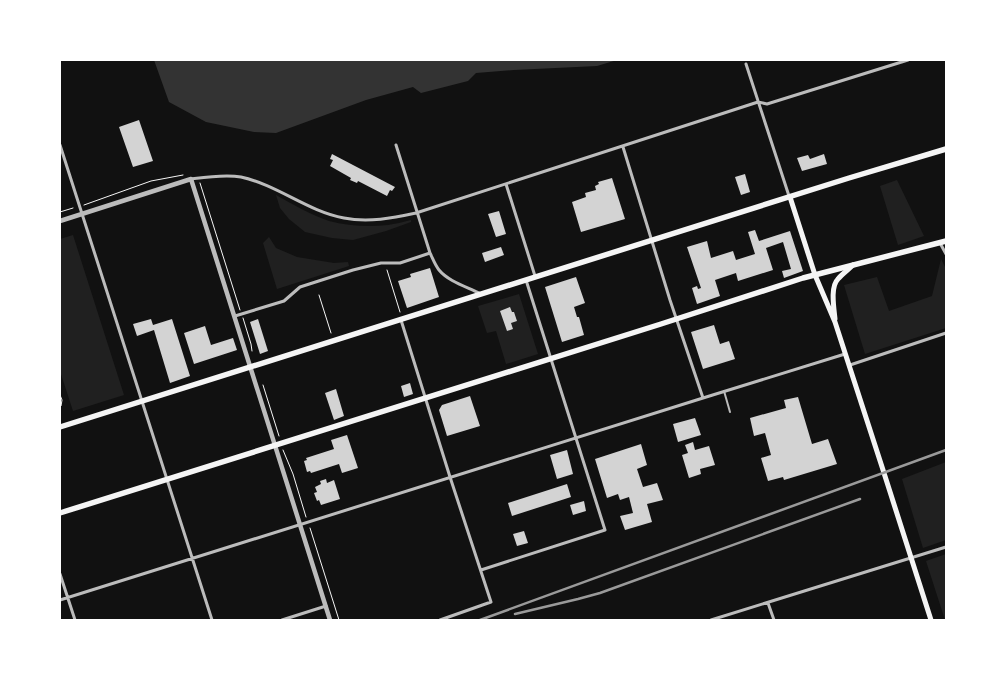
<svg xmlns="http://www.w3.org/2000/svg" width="1006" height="680" font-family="'Zilla Slab',serif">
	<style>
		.green { fill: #202020 }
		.water { fill: #333 }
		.building { fill: #d3d3d3 }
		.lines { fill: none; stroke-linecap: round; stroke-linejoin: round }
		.path { stroke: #f5f5f5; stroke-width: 1 }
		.service { stroke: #bcbcbc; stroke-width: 2 }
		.minor { stroke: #bcbcbc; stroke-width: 3 }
		.tertiary { stroke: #bcbcbc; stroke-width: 4.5 }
		.secondary { stroke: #f5f5f5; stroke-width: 5 }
		.primary { stroke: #f5f5f5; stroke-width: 5.5 }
		.rail { stroke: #9a9a9a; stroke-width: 2.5 }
	</style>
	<rect width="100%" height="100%" fill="#111"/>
	<path class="green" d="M897 180 924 236 898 245 880 186Z
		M276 195C294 205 311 215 329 221 347 226 369 227 388 225 395 224 403 222 411 220V222L386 231 353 240 332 238 305 232 289 219 280 208Z
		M73 235 124 395 73 411 60 371V239Z
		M269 237 276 248 297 257 334 263 348 262 349 266 277 289 263 243Z
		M941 259 946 269V328L865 354 844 285 877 277 889 311 932 296Z
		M519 294 538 354 506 364 496 331 487 333 478 306Z
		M946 462V540L923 548 902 479Z
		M946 554V620H945L926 561Z"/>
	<path class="water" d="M154 60H617L597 66 514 70 476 73 468 81 421 93 413 87 366 100 276 133 254 132 206 122 169 102Z"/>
	<path class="building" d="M139 120 153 161 133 167 119 127Z
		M332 154 395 187 392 191 390 190 387 196 358 181 357 183 350 180 351 178 330 166 333 160 330 159Z
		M824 154 827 164 802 171 797 158 808 155 810 159Z
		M745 174 750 192 741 195 735 177Z
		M612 178 625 219 581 232 572 202 586 197 585 193 596 190 595 186 599 184 598 182Z
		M499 211 506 234 496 237 488 214Z
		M755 230 759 241 790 231 803 271 784 278 782 271 791 269 783 242 766 248 773 270 738 281 736 273 715 280 720 296 697 304 692 288 697 286 698 289 701 288 687 247 707 241 711 258 733 251 736 260 755 254 748 232Z
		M501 247 504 255 485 262 482 253Z
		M430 268 439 297 407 308 398 281 411 277 410 274Z
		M576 277 585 303 574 307 577 317H579L584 335 562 342 545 287Z
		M510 307 512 312H514L517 321 511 323 513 329 507 331 500 311Z
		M151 319 153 325 172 319 190 376 170 383 154 330 137 336 133 324Z
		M258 319 268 351 260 354 250 322Z
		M714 325 720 344 729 341 735 359 703 369 691 332Z
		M205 326 211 345 233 338 237 350 194 364 184 333Z
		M410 383 413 394 404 397 401 386Z
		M336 389 344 416 334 420 325 393Z
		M470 396 480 426 447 436 439 410 442 405Z
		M798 397 812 444 828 439 837 464 784 480 783 477 768 481 761 458 771 455 765 433 754 436 750 418 786 408 784 400Z
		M695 418 701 435 678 442 673 424Z
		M347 435 358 468 342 473 339 464 311 473 310 471 307 472 304 461 307 460 306 458 334 449 331 440Z
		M693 442 695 450 709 446 715 465 700 469 701 474 689 478 682 455 688 453 685 445Z
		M641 444 647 465 637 469 643 487 657 483 663 500 647 504 652 522 625 530 620 516 633 513 629 497 620 500 618 494 607 498 595 459Z
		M567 450 573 474 557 479 550 455Z
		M326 479 327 483 334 480 340 499 321 505 319 500 317 501 314 493 317 492 315 487 321 484 320 481Z
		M567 484 571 497 512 516 508 503Z
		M584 501 586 511 573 515 570 505Z
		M524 531 528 543 517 546 513 534Z"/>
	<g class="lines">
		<path class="path" d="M200 183 240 310
			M84 205 151 181 183 175
			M60 212 73 208
			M387 270 400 312
			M319 295 331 333
			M243 318 251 344 252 351
			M263 385 279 436
			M60 395 62 400 61 406 60 407
			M283 450 293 474 306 517
			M310 528 339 620"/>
		<path class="service" d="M724 391 730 412"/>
		<path class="minor" d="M746 64 789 196
			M60 145 212 620
			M396 145 430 253C433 259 435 265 439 270 449 282 468 287 481 294
			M623 147 670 300 703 398
			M191 179C206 177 225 174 241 177 278 185 307 211 344 218 368 223 393 218 416 213L758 102 767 104 908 60
			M506 184 535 276
			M940 243 946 254
			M235 316 284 301 300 287 353 270 381 263H400L430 253
			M401 320 450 477 491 602 440 620
			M850 365 946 333
			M481 570 605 530 526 280
			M60 574 75 620
			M60 600 703 398 845 354
			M768 603 774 620
			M282 620 326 606
			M711 620 946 547"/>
		<path class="tertiary" d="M60 221 191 179 330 620"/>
		<path class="secondary" d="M790 197 815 275 835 322 884 473 931 620
			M835 319C834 308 830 287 838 279 842 274 848 270 853 265"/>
		<path class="primary" d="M60 427 849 178 946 149
			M60 513 661 324 803 278 946 241"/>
		<path class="rail" d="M515 614 578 599 600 593 860 499
			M480 620 946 450"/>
	</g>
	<rect width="1006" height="680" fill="none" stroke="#ffffff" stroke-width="122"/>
</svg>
